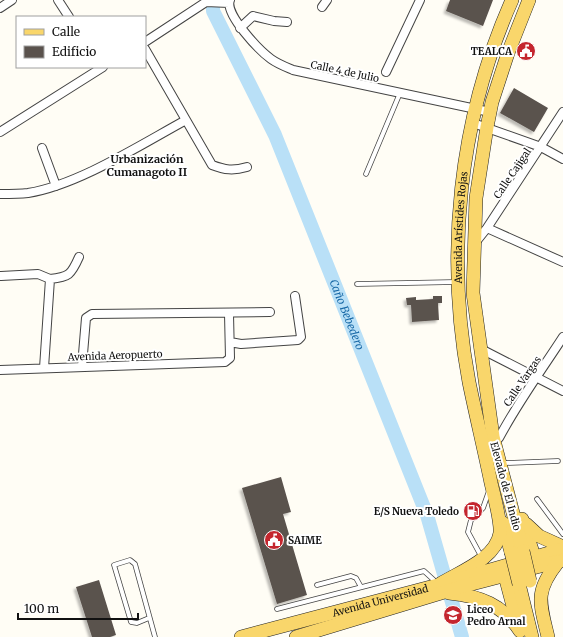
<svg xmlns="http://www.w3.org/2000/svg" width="563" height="637" font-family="Merriweather,serif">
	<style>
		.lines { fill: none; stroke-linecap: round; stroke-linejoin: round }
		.river { stroke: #b9e0f7; stroke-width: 14 }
		.building { fill: #5a524d; filter: url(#shadow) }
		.lane-casing { stroke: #444; stroke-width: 5.5 }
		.street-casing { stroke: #444; stroke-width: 10 }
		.primary-casing { stroke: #222; stroke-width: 14 }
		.lane { stroke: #fff; stroke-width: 4 }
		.street { stroke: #fff; stroke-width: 8 }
		.primary { stroke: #f9d66b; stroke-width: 13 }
		.primary-bridge-casing { stroke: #222; stroke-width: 14; stroke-linecap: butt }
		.primary-bridge { stroke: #f9d66b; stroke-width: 13 }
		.labels { text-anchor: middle; stroke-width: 4; stroke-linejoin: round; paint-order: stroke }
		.poi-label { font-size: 10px; font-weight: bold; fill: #111; stroke: #fff; text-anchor: end }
		.street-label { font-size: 10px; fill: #111; stroke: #fff }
		.neighbourhood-label { font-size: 11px; font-weight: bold; fill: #111; stroke: #fff }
		.water-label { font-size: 11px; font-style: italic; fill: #1768a6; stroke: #fff }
	</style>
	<defs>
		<filter id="shadow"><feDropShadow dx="-2.5" dy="2.5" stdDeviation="1" flood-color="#0004"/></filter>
	</defs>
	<rect width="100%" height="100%" fill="#fffdf5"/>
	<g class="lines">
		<path class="river" id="s1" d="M213 0V11L275 135 427 515 462 637"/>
	</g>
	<path class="building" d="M450 0H493L483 26 446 11Z
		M514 88 548 108 534 132 500 113Z
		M433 296H442V303H438L439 320 412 322 411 305H407L406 298 416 297V300L433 299Z
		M281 477 291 512 283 514 307 595 277 604 242 488Z
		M99 580 116 635 110 637H92L76 587Z"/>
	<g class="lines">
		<g class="lane-casing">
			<path id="lane" d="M366 174 400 93
				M357 284 456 282
				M506 463 558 461
				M537 499 563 534
				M481 556 468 532 471 520 483 508 489 491
				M317 585 351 576 356 578 361 587
				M277 609 424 571 437 583
				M149 618 137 623 131 622 114 565 130 560 135 564 155 637"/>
		</g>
		<g class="street-casing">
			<path id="street" d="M58 0 69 17
				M230 0C224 14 260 51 271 59 278 64 286 67 293 70L490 112
				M322 7 327 0
				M0 8 12 0
				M240 28 253 16 274 21 287 22
				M145 42 206 2 229 3
				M145 49 212 165C225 170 233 171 247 167
				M386 72 420 0
				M473 123 541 147 563 159
				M0 132 103 67
				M42 148 56 186
				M0 194C9 194 19 194 28 193 78 185 140 145 186 120
				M487 228 563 262
				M475 243 487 228 563 112
				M1 276 38 274 50 279
				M230 342 241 344 298 340 301 337 295 296
				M479 348 563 391
				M82 366 86 318 92 314 270 312
				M44 368 50 279C69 277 71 275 79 257
				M0 370 225 362 230 358 229 314
				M499 438C518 402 541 371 563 337"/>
		</g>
		<g class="primary-casing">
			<g id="primary">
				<path d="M522 519 534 556 531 563"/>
				<path d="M503 523 511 552"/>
				<path d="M526 524 539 536 563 547"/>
				<path d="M523 551 493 437 473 293 476 198 487 127 492 102 508 53 529 0"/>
				<path d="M508 569 505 576 518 625"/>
				<path id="s2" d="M440 584C459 572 496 559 500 533 501 520 494 496 491 483 484 449 476 416 469 382 445 255 459 119 512 0"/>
				<path d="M519 584 532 637"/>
				<path d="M449 593C480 596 503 605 520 631"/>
				<path id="s3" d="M241 637 438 585 563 549"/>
				<path d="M296 637 464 586 563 560"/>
				<path d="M548 637C540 603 534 592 558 562"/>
			</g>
		</g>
		<use href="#lane" class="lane"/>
		<use href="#street" class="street"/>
		<use href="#primary" class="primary"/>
		<g class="primary-bridge-casing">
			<path id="primary-bridge" d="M523 551 530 581
				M511 552 519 584"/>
		</g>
		<use href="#primary-bridge" class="primary-bridge"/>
	</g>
	<defs>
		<g id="civic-disc" transform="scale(1)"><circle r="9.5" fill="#c4262e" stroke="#fff"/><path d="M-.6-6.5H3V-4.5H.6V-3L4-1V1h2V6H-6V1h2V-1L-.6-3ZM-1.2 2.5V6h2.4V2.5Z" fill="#fff"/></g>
		<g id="fuel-disc" transform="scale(1)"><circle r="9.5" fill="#c4262e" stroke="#fff"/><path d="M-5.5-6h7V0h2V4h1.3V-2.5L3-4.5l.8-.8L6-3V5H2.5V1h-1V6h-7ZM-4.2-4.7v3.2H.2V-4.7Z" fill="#fff"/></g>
		<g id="school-disc" transform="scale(1)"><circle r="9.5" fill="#c4262e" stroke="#fff"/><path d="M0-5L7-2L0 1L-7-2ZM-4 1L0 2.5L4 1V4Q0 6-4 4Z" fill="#fff"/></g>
	</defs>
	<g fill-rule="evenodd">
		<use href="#civic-disc" x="526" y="51"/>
		<use href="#fuel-disc" x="473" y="511"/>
		<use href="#civic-disc" x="274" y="540"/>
		<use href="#school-disc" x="453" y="615"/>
	</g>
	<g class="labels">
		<g class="poi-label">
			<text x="512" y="55">TEALCA</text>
			<text x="459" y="515">E/S Nueva Toledo</text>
			<text x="288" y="544" text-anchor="start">SAIME</text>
			<text x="467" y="613" text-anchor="start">Liceo<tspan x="467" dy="12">Pedro Arnal</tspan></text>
		</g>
		<g class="street-label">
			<text transform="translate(345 71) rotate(12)" y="4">Calle 4 de Julio</text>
			<text transform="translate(512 173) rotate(-56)" y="4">Calle Cajigal</text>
			<text dy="4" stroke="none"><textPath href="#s2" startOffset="391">Avenida Arístides Rojas</textPath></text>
			<text transform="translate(115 355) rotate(-2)" y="4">Avenida Aeropuerto</text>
			<text transform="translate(522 381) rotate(-56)" y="4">Calle Vargas</text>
			<text transform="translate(506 486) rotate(75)" y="4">Elevado de El Indio</text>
			<text dy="4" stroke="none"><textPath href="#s3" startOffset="144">Avenida Universidad</textPath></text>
		</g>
		<g class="neighbourhood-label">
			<text x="147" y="163">Urbanización<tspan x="147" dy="13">Cumanagoto II</tspan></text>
		</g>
		<g class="water-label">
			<text dy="4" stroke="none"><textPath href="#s1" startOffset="343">Caño Bebedero</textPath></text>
		</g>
	</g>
	<rect x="16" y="16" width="130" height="52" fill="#ffffff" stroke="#a0a0a0"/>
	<rect x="24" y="29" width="20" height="6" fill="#f9d66b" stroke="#a0a0a0"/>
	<text x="52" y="36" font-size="12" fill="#111111">Calle</text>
	<rect x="24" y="46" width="20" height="12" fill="#5a524d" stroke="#a0a0a0"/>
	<text x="52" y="56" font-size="12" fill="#111111">Edificio</text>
	<path d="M18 613v6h120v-6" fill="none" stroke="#111111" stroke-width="2"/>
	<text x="24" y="613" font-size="12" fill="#111111" stroke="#ffffff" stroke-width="3" paint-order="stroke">100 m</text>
</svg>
